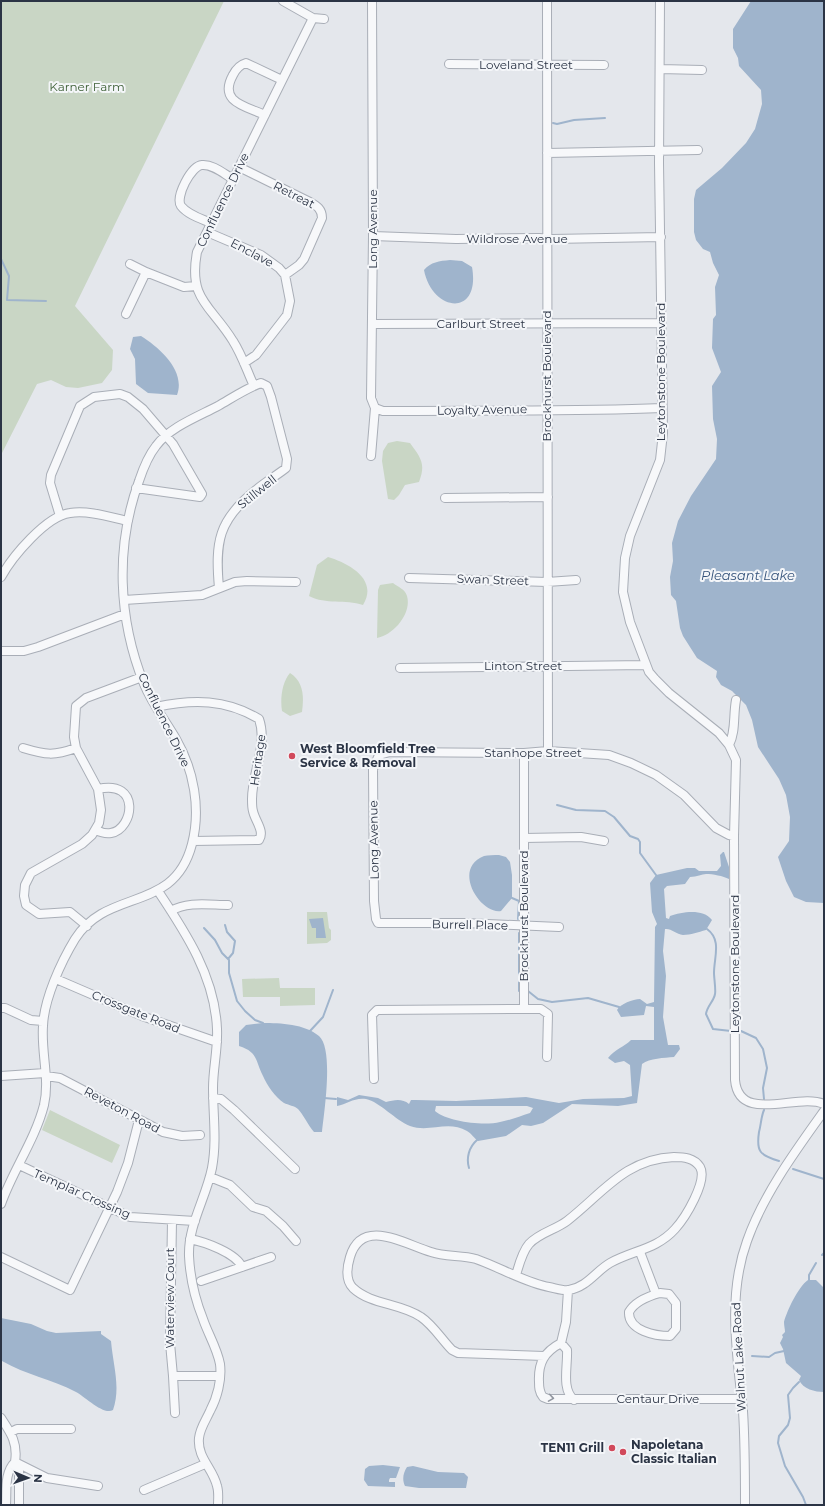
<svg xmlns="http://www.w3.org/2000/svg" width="825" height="1506" font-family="Montserrat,sans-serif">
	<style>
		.green { fill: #c9d6c5 }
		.water { fill: #9fb4cc; fill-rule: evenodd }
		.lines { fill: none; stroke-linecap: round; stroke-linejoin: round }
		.stream { stroke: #9fb4cc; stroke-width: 2 }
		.minor-casing { stroke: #a9aeb7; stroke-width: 10 }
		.minor { stroke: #f7f8fa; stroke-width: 8 }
		.oneway { stroke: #9196a0 }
		.poi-dot { fill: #d1495b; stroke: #f4f6f9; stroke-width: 1.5 }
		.labels { text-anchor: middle; stroke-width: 4; stroke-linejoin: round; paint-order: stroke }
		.street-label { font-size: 12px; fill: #2b3445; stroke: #f4f6f9 }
		.park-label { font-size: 12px; fill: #3f6138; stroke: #f4f6f9 }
		.poi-label { font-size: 12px; font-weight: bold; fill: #2b3445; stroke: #f4f6f9; text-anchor: start }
		.water-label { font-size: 13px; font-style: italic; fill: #34527a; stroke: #f4f6f9 }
	</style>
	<rect width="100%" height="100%" fill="#e4e7ec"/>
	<path class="green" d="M1 1H224L75 306 113 350 112 370 102 383 78 388 66 387 51 380 37 384 1 455Z
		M397 441 410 443C421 458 426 464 419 482L405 485 399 495 394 500 388 499 382 461 383 451 388 443Z
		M328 557C348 563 379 579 363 605 345 599 326 605 309 596L317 565Z
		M393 583C398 587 405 589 407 596 412 613 394 635 377 638L378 590 380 585Z
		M290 673C304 682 304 697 302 712L290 716 282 711C280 699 282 682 290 673Z
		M307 912H327L329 928 331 930V940L327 943 307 944Z
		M279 978 280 988H315V1005L280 1006V997H243L242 979Z
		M50 1110 120 1145 112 1163 42 1130Z"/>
	<path class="water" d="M751 1H824V903L806 902 794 897 786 881 778 857 789 841 790 817 786 795 779 779 758 747 752 720 746 705 732 691 721 685 716 677 717 671 697 658 683 636 680 628 676 601 671 595 670 577 673 561 672 543 678 521 691 496 716 459 717 439 713 419 712 386 721 372 712 348 713 319 716 315 715 287 719 275 713 263 710 252 703 249 696 240 694 232V199L696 190 722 168 746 143 755 129 762 104 761 90 739 66 738 58 733 48V29Z
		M450 260 462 261 472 267C481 318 432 312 424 270 431 262 439 261 450 260Z
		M141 336C160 348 186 371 177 395L148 393 136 384 135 359 130 349 133 337Z
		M723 852H724L729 867V879C723 876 713 874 706 874 702 874 697 877 690 877L685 884 667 886 664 889 666 918 669 919 670 916C682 912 703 908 712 920L706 930C698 932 691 935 683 935 676 934 671 928 665 929L663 951 666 976 663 1017 668 1045H679L680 1049 674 1057C664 1058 650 1058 642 1064L637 1103 618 1106 572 1104 543 1123 531 1126 522 1125 506 1136 478 1141C474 1138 471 1133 467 1131 448 1120 429 1133 410 1126 395 1120 380 1102 366 1099 355 1097 347 1104 337 1106V1097L348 1100 359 1095 378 1098 386 1102C394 1100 402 1098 409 1104L411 1100H416L456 1101 526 1097 559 1103 583 1099 624 1098 632 1096 630 1065 624 1061 615 1063 608 1058C615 1049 624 1047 631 1040H654V1007L646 1006 644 1015 621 1017 617 1010C620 1004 633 999 640 999L647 1004 654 1002 655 927 657 924 652 912 650 883 656 875 687 868H695L699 871H717L721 866 720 855ZM436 1106H527L533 1108 530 1113C520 1116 511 1120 500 1122 484 1126 448 1122 435 1111Z
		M499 855 506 857 510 862 512 875V898L501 911C481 915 451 869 484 856 488 855 494 855 499 855Z
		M323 918 326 938H316V928H312L309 919Z
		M263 1023C280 1023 305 1024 319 1036 334 1049 324 1113 322 1132H314C308 1125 303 1114 298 1109 295 1106 288 1105 284 1103 275 1097 267 1085 263 1076 255 1060 258 1052 239 1046V1032L246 1025Z
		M808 1280H816L824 1288V1392C815 1392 803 1389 799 1380L801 1376 786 1363 783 1349 780 1343 783 1337 782 1335 785 1332C785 1329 784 1326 784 1322 787 1311 798 1287 808 1280Z
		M1 1318 31 1324 47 1331 56 1333 101 1331V1334L111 1341C113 1365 121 1387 113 1410 104 1416 84 1396 76 1392 52 1379 26 1375 2 1361Z
		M383 1465 400 1467 396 1478H390L389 1480V1482H395V1487L368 1486 364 1480 365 1469 369 1466Z
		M413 1466 438 1472 464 1473 468 1477 466 1488H419L405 1486C402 1480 403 1473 407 1467Z"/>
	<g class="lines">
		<path class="stream" d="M553 123 557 124 574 120 605 118
			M1 259 9 276 7 300 46 301
			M557 805 576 810 605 811 614 817 630 836 638 839 640 842V853L656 875
			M512 898 519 901 518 919
			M225 925 227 932 235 941 233 953 228 959
			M204 928 215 940 222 953 229 960V973L237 1001 245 1011 255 1020 263 1023V1025
			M707 929C722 940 714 957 714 973 714 978 716 990 715 994 714 1001 707 1006 706 1014L713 1029 731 1031
			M519 933V991
			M528 991 538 999 552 1002 588 998 619 1007
			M310 1031 323 1017 333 990
			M741 1031 756 1038 763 1049 767 1068 763 1088 764 1099
			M324 1098 336 1099
			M764 1110C761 1117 761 1125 759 1132 756 1152 760 1155 779 1161
			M469 1168C466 1158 469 1147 477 1140
			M793 1169 824 1179
			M822 1255 824 1253
			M809 1280V1275L816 1263
			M752 1356 769 1357 775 1353 784 1351
			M799 1382 793 1388 788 1395 790 1418 788 1425 779 1436 778 1443 785 1466 803 1497 806 1505"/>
		<g class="minor-casing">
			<path id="minor" d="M547 1 548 751
				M660 1 659 163 663 433 660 460 630 536 625 558 623 592 630 622 649 672 655 679 669 693 719 733 729 745 736 760 734 836 735 1080C739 1125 798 1092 824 1104
				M313 18 324 19
				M449 64 604 65
				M660 69 702 70
				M265 115C245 106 218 102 233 75 236 69 239 65 246 63L282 80
				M547 153 698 150
				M239 167 310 202C317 206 322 209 322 218L304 259 299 265 285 275
				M211 223C202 219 188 215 181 206 175 197 191 166 202 165 213 164 224 174 233 179
				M207 232 261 255 279 268 285 275 290 301 287 315 256 355 244 363
				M373 236 456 239 539 238 552 239 661 237
				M130 264 146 272
				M126 314 146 272 184 287 196 286
				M372 324 661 323
				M254 386C247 371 242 355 233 341 211 305 188 300 197 252L313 18 283 1
				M375 408 383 411C476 410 569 412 662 408
				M371 456 375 408 371 398 373 236 372 1
				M445 498 548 497
				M60 516 50 483 51 475 80 406 94 397 120 394 128 397 143 409 173 444 202 494 200 497 136 488
				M1 577C12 557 46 516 70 513 88 510 110 517 128 521
				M409 578 547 582 576 580
				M124 600 202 595 235 582 247 581 296 582
				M1 651H24L38 647 125 614
				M400 668 646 665
				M156 707C193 699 226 699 259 719 268 745 252 772 252 799 252 803 252 808 253 811 255 821 265 831 259 840L193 841
				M729 745C736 731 733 716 736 700
				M23 748C46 755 54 756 76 748
				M524 753V1009H541L548 1014 547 1057
				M96 830C100 832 106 834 111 833 134 829 141 779 98 789
				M524 838 581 837 604 841
				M158 891C186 933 215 977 217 1029 218 1049 213 1068 213 1088 213 1115 217 1141 212 1168 206 1198 188 1225 189 1256 190 1277 195 1299 203 1319 208 1334 217 1348 220 1364 222 1380 217 1398 210 1411 206 1420 200 1428 199 1438 197 1458 213 1468 217 1486 219 1492 218 1499 218 1505
				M171 911C187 901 210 905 228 905
				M87 926 70 912 39 914 26 905 24 896 25 885 31 873 82 844 92 835 99 823 101 810 98 789 76 748 74 737 76 706 86 698 142 677
				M559 927 464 923H378L376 919 374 901 373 769 379 755 390 752 524 753 548 751 609 755 631 763 656 775 684 795 716 828 729 835 734 836
				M56 979 142 1016 217 1042
				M1 1008H5L31 1020 43 1021
				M1 1076 45 1073
				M46 1076 60 1078 163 1132 182 1136 200 1135
				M374 1079 372 1015 377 1010 524 1009
				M213 1098 221 1099 234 1110 295 1169
				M19 1165 130 1217 195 1221
				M210 1177 230 1185 253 1207 266 1211 283 1226 296 1241
				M1 1204C13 1170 35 1140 44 1105 50 1079 41 1053 43 1026 44 999 61 962 75 939 108 887 174 914 192 844 201 809 194 770 176 739 165 720 152 704 144 684 118 619 115 547 139 481 143 469 148 456 156 446 170 427 197 417 218 406 232 398 245 389 261 383L267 386 271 397 287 459 286 468C276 476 265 482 256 490 218 520 215 542 219 588
				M172 1221 170 1343 173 1376H220
				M190 1239C205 1242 236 1253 242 1267
				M640 1252 656 1294
				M1 1257 70 1290 117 1192 128 1163 139 1120
				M516 1275C519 1265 522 1252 529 1244 539 1233 555 1230 567 1221 603 1193 625 1159 674 1157 684 1157 694 1158 700 1167 708 1181 685 1218 675 1229 656 1250 633 1250 610 1263 596 1271 587 1287 569 1290 563 1291 555 1288 549 1287 526 1283 499 1267 476 1259 461 1255 445 1257 431 1252 406 1245 362 1216 350 1257 347 1267 345 1280 353 1288 371 1305 401 1303 421 1317 433 1325 442 1340 452 1350L458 1353 544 1356
				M201 1281 271 1257
				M568 1290 566 1322 561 1343C544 1352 538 1363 539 1382 539 1387 539 1392 543 1397L548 1399H741
				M660 1293 669 1294 676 1303V1329L670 1336C656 1336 628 1331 629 1312 635 1301 649 1296 660 1293Z
				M561 1343 567 1350C568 1366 561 1389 574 1400
				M173 1376 175 1413
				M1 1418C11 1433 18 1443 15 1462 4 1473 7 1490 6 1505
				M11 1432 17 1429H71
				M15 1462 47 1478 98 1486
				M15 1463 19 1468V1505
				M144 1490 205 1464
				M745 1505C745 1474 745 1442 743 1411 737 1354 727 1296 747 1241 763 1195 796 1150 824 1111"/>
		</g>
		<use href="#minor" class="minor"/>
	</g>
	<defs><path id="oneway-chevron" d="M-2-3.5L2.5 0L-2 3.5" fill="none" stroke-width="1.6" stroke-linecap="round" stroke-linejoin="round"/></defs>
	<use class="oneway" href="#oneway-chevron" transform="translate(551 1398) rotate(9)"/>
	<g class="poi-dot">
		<circle cx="292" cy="756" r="4"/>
		<circle cx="612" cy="1448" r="4"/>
		<circle cx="623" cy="1452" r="4"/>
	</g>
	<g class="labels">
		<g class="street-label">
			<text x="526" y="69">Loveland Street</text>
			<text transform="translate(294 195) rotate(27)" y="4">Retreat</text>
			<text transform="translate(223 200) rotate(-64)" y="4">Confluence Drive</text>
			<text transform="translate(373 229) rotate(-90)" y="4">Long Avenue</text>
			<text x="517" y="243">Wildrose Avenue</text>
			<text transform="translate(252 253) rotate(28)" y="4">Enclave</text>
			<text x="481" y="328">Carlburt Street</text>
			<text transform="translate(661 372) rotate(-90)" y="4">Leytonstone Boulevard</text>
			<text transform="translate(547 376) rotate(-90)" y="4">Brockhurst Boulevard</text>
			<text transform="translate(482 410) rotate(-1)" y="4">Loyalty Avenue</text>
			<text transform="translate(257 492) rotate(-39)" y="4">Stillwell</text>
			<text transform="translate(493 580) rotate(2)" y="4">Swan Street</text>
			<text x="523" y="670">Linton Street</text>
			<text transform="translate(164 720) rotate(64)" y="4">Confluence Drive</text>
			<text x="533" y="757">Stanhope Street</text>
			<text transform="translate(258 760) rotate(-82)" y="4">Heritage</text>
			<text transform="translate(374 840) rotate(-91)" y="4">Long Avenue</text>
			<text transform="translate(524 916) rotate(-90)" y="4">Brockhurst Boulevard</text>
			<text transform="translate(470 925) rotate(1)" y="4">Burrell Place</text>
			<text transform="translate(735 964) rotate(-90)" y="4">Leytonstone Boulevard</text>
			<text transform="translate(136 1012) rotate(22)" y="4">Crossgate Road</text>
			<text transform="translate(122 1110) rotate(28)" y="4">Reveton Road</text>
			<text transform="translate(82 1194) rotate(24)" y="4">Templar Crossing</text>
			<text transform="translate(170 1298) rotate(-90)" y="4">Waterview Court</text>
			<text transform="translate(739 1357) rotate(-93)" y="4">Walnut Lake Road</text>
			<text x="658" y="1403">Centaur Drive</text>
		</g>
		<g class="park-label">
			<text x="87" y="91">Karner Farm</text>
		</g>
		<g class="poi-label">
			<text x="300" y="753">West Bloomfield Tree<tspan x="300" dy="14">Service &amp; Removal</tspan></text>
			<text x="631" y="1449">Napoletana<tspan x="631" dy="14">Classic Italian</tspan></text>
			<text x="604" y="1452" text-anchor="end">TEN11 Grill</text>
		</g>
		<g class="water-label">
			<text x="748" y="580">Pleasant Lake</text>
		</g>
	</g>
	<rect width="825" height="1506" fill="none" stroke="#2b3445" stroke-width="4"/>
	<g transform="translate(28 1478) rotate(92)" stroke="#f4f6f9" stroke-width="3" paint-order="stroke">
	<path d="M0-3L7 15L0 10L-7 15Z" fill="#2b3445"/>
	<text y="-6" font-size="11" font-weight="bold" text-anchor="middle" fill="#2b3445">N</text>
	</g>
</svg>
